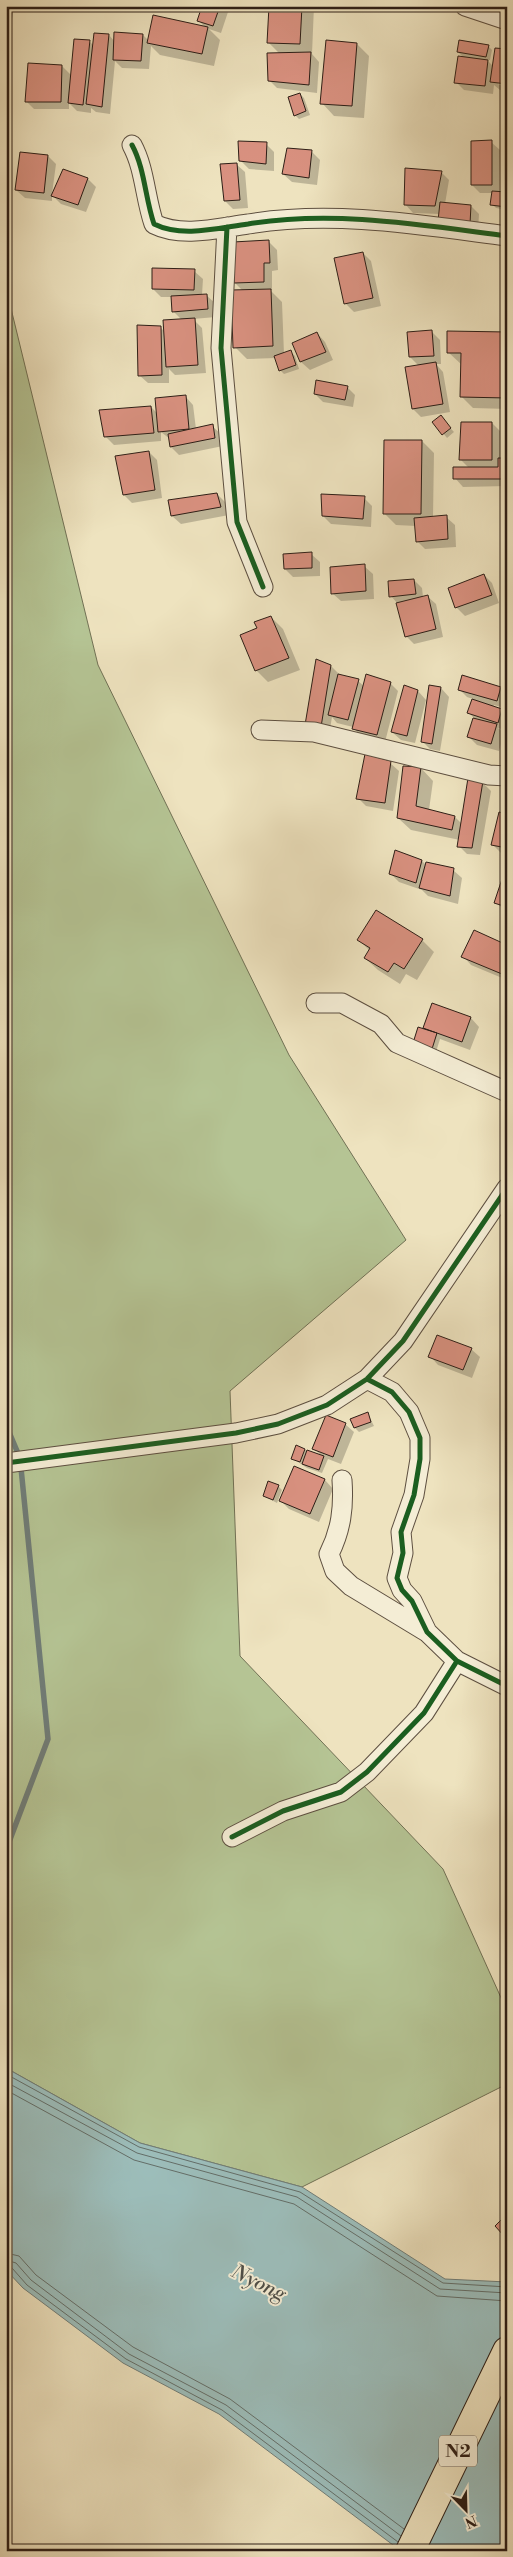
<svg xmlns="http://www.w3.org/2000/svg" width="513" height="2557" font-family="'Libre Bodoni',serif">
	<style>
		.green { fill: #b5c494; stroke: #717155 }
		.water { fill: #9cbdba; stroke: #707d78 }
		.shadow { fill: #0003 }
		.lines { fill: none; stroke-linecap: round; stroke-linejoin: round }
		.shore { stroke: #646e68; stroke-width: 1 }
		.stream { stroke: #707d78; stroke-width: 5.5 }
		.building { fill: #d99180; stroke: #2d1e16 }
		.street-casing { stroke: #5d4f40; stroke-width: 21 }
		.highway-casing { stroke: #2d1e16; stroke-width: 30 }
		.street { stroke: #f4edd5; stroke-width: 19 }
		.highway { stroke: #eee3bf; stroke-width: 28 }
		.cycleway-casing { stroke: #f4edd5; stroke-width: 8 }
		.cycleway { stroke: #1b5e20; stroke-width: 5 }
		.labels { text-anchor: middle; stroke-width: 4; stroke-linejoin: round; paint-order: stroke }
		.shield { fill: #f4edd5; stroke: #695c4f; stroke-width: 1 }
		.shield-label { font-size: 18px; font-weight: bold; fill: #2d1e16 }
		.water-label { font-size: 20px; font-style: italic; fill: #4e4e47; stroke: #f4edd5 }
	</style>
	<rect width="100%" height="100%" fill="#eee3bf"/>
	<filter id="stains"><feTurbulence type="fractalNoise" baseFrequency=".004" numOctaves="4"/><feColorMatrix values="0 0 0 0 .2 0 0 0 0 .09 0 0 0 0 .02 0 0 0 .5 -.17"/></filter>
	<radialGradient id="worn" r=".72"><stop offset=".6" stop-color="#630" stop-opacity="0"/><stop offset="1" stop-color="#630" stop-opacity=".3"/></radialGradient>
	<path class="green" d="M6 6H13L6 68Z
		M6 288 98 665 289 1055 406 1240 230 1391 240 1656 443 1869 507 2011V2084L302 2187 140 2143 6 2068Z"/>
	<path class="water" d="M6 2068 140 2143 302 2187 445 2279 507 2282V2551H401L219 2414 123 2363 23 2288 6 2270Z"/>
	<path class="shadow" d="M203 6H222L228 12 221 33 209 29 220 40 214 66 160 55 151 46 149 69 122 68 115 61 110 114 96 112 91 108V113L77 111 69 103V109H34L26 101 62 66 72 76 89 41 94 46 109 35 115 42 116 34 143 35 148 40 205 27 198 20Z
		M270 6H314L312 54 319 62 317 93 277 88 269 80 280 54 268 42Z
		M357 44 369 56 364 118 334 116 322 103Z
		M488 46 492 50 490 60H487L493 66 499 85 507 86V91L500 90 494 85 493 94 464 90 456 82 464 58 458 52Z
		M300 94 304 98 310 115 299 119 295 115Z
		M491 142 500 150 499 193 507 194V210L496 208 492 204 493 193H480L472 185Z
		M266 144 274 152V171L249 169 240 160Z
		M312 152 320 160 317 185 292 182 283 174Z
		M48 156 56 164 52 194 88 179 96 187 86 212 61 204 52 195V201L25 198 16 190Z
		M236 164 245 172 248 208 233 209 225 201Z
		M441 172 449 180 445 204 471 206 479 214 478 231 440 214 413 213 405 204Z
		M269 242 277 250 278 270 272 271V290H270L282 302 284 354 291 352 295 356 299 369 284 374 280 370 276 358 247 359 235 347 243 291 235 283Z
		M363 253 371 261 381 306 354 312 346 304 336 259Z
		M194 271 203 279 202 295H206L215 303 216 317 193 319 202 328 206 373 175 375 169 369V383H148L139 375 160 327 165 332 182 320 173 311 172 297H161L153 289Z
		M432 332 440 340 441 364H436L443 372 450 412 421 417 413 409 406 368 419 366 410 357Z
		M317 333 325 342 333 360 310 370 301 362 294 343Z
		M507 333V409L473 408 461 396 462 365 448 352Z
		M347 387 355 395 353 407 323 402 315 394Z
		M185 396 193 405 196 429 212 426 221 434 223 446 179 455 171 447 170 439 161 432V441L114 445 105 436 151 407 158 414Z
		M444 421 454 432 447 438 434 422Z
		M492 423 500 431V459H507V486L463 487 455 478 469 468 461 460Z
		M422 441 434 453 433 518 446 517 455 525 456 547 425 549 417 541 416 526 396 525 384 513Z
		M149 452 157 460 162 498 132 503 124 495Z
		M217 494 225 502 229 515 181 524 172 516Z
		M364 498 372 506 371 527 331 524 323 516Z
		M311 554 320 562V576L293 577 285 569Z
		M364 566 373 574 374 599 341 601 332 593Z
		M484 575 492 583 499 603 465 616 457 608 449 588Z
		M414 580 422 588 423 597 427 596 436 604 443 637 414 644 406 636 397 603 391 596Z
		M271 617 283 629 300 670 268 682 256 670 259 629Z
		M331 666 339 674 358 681 364 686 390 683 398 691 385 742 361 737 353 727 337 723 332 717 329 735 314 733Z
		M404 687 418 691 426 700 415 743 401 740 392 732Z
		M441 688 449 697 440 751 430 749 422 741Z
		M500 688 507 694 505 708 494 705 493 707 502 710 507 715 506 730 498 728 504 733 499 751 477 745 469 737 474 718 469 713 473 699 467 697 459 689Z
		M390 763 399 771 393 811 366 806 358 798Z
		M404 767 421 768 433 781 429 810 455 817 462 824 482 782 491 791 480 855 467 854 459 846 460 840 411 830 398 818Z
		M507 815V854L501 853 493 845Z
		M396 852 422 861 426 865 453 870 462 878 458 904 428 896 422 890 399 882 390 873Z
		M507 868V912L495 902Z
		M359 940H422L434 952 417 980 406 974 400 984 378 970 365 958 370 951Z
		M507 946V980L471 965 463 956Z
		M433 1005 471 1018 479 1027 470 1050 440 1039 436 1052 415 1043 428 1031 424 1028Z
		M471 1349 480 1357 472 1378 438 1365 430 1356Z
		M368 1414 374 1426 359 1432 355 1428Z
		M345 1424 354 1432 341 1464 328 1459 322 1473 307 1468 292 1458 297 1447 322 1456 314 1449Z
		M295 1468 325 1480 333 1489 319 1522 289 1509 280 1500Z
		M278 1486 282 1490 277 1503 264 1496Z"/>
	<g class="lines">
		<path class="shore" d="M6 2074 139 2147 300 2192 443 2283 507 2287
			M6 2082 137 2153 297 2197 440 2289 507 2293
			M6 2090 134 2160 294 2204 437 2296 507 2301
			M6 2253 19 2256 36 2275 133 2347 230 2399 404 2529
			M6 2260 16 2263 31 2280 129 2354 226 2405 401 2536
			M6 2267 12 2268 27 2285 126 2359 222 2410 398 2542"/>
		<path class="stream" d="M6 1425 20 1458 48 1739 6 1850"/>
	</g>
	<path class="building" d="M202 6H220L213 26 197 21Z
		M269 6H302L300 44 267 43Z
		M153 15 208 27 202 54 147 43Z
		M114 32 143 34 141 61 113 60Z
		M94 33 109 34 102 107 86 104Z
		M74 39 90 40 83 105 68 103Z
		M326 40 357 43 352 106 320 104Z
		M459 40 489 45 486 57 457 52Z
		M495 48 507 49V84L490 82Z
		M311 52 309 85 268 81 267 53Z
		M458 56 488 60 485 86 454 83Z
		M28 63 62 65 61 102H25Z
		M300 93 306 111 294 116 288 97Z
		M492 140V185H471V141Z
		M238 141 267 142 266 164 239 161Z
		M287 148 312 150 309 178 282 174Z
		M20 152 48 155 44 193 15 190Z
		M237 163 240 200 224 201 220 164Z
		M405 168 442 171 435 206 404 205Z
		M63 169 88 178 78 205 51 196Z
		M492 191 507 192V207L490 205Z
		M440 202 471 205 470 224 438 221Z
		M269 240 270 263H264V282L234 283 233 242Z
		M363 252 373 298 344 304 334 258Z
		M152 268 195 269 194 290 152 289Z
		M271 289 273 346 233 348 231 290Z
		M207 294 208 309 172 312 171 296Z
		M195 318 198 365 166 367 163 320Z
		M137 325 161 326 162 375 138 376Z
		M432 330 434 356 409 357 407 332Z
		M447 331 507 332V398L460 397 461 353H447Z
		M317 332 326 352 300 362 292 343Z
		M291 350 296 365 279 371 274 356Z
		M436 362 443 404 412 409 405 367Z
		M316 380 348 386 345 400 314 394Z
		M186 395 189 429 158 432 155 398Z
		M151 406 154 433 104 437 99 410Z
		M441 415 451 428 442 435 432 422Z
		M461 422H492V460H459Z
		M213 424 215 438 170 447 168 434Z
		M384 440H422L421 514H383Z
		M149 451 155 490 123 495 115 456Z
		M498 458H507V479H453V467H498Z
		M217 493 221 507 171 516 168 500Z
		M321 494 365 496 363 519 322 516Z
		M447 515 448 539 416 542 414 518Z
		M312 552V568L284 569 283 554Z
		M365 564 366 591 331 594 330 567Z
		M484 574 492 595 455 608 448 588Z
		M414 579 416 594 389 597 388 581Z
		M428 595 436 629 405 637 396 603Z
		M271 616 289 658 255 671 240 635 257 628 254 622Z
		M316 659 331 665 321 727 305 725Z
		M338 674 359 679 348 720 328 715Z
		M366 674 391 682 377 735 352 729Z
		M462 675 501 687 497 701 458 690Z
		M404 685 418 690 407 736 391 732Z
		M429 685 441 687 432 744 421 742Z
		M472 699 502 709 498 723 467 713Z
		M473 718 497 724 491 744 467 737Z
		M365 754 391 761 385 803 356 799Z
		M403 766 421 767 416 806 455 816 452 830 397 818Z
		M468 778 483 781 472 848 457 847Z
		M499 812 507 814V848L491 845Z
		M395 850 422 860 416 883 389 874Z
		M426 862 454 868 450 896 419 888Z
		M507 864V907L494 903Z
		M376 910 423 939 404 969 394 963 388 972 364 958 370 948 357 940Z
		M474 930 507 945V963L502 974 461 957Z
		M432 1003 471 1017 462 1042 423 1028Z
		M418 1027 437 1033 432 1049 413 1043Z
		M437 1335 472 1348 463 1370 428 1357Z
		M368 1412 371 1422 354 1428 350 1419Z
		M326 1415 346 1423 333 1457 312 1449Z
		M296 1445 305 1449 300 1462 291 1459Z
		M307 1450 324 1456 319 1470 302 1464Z
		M294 1466 325 1479 310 1514 279 1501Z
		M268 1481 279 1485 273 1500 263 1496Z
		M506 2215 507 2233 504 2236 495 2226Z"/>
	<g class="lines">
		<g class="street-casing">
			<path id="street" d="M465 6 507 20
				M132 145C145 169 145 198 154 224 182 238 218 228 248 224 334 210 421 225 507 236
				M227 227 221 348 237 522 263 587
				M261 730 314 732 489 775 507 776
				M316 1003H342L381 1024 397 1043 507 1092
				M367 1379 392 1392 409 1412 420 1438V1459L414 1495 401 1532 403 1553 397 1578 402 1590 412 1601 427 1632 457 1661 507 1686
				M6 1463 236 1433 278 1424 327 1405 367 1379 403 1341 507 1188
				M342 1480C344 1508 341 1530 329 1554L335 1571 351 1586 427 1632
				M232 1837 283 1811 341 1792 367 1772 424 1713 457 1661"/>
		</g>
		<g class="highway-casing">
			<path id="highway" d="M410 2551 507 2351"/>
		</g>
		<use href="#street" class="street"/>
		<use href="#highway" class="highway"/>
		<g class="cycleway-casing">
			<path id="cycleway" d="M132 145C145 169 145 198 154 224 182 238 218 228 248 224 334 210 421 225 507 236
				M227 227 221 348 237 522 263 587
				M367 1379 392 1392 409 1412 420 1438V1459L414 1495 401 1532 403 1553 397 1578 402 1590 412 1601 427 1632 457 1661 507 1686
				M6 1463 236 1433 278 1424 327 1405 367 1379 403 1341 507 1188
				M232 1837 283 1811 341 1792 367 1772 424 1713 457 1661"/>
		</g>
		<use href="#cycleway" class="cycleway"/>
	</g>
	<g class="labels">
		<rect class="shield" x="439" y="2435.5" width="38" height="31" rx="4"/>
		<g class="shield-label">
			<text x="458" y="2457">N2</text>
		</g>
		<g class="water-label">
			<text transform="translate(259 2282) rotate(26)" y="7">Nyong</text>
		</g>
	</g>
	<rect width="513" height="2557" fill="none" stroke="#eee3bf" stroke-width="25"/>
	<rect x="8" y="8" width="498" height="2542" fill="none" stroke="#2d1e16" stroke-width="2.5"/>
	<rect x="12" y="12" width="488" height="2532" fill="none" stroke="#2d1e16"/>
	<g transform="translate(466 2510) rotate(157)" stroke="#f4edd5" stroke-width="4" paint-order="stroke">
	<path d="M0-4L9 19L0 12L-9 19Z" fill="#2d1e16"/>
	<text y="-8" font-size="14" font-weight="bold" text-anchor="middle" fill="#2d1e16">N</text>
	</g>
	<rect width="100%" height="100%" filter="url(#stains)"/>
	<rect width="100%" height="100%" fill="url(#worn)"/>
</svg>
